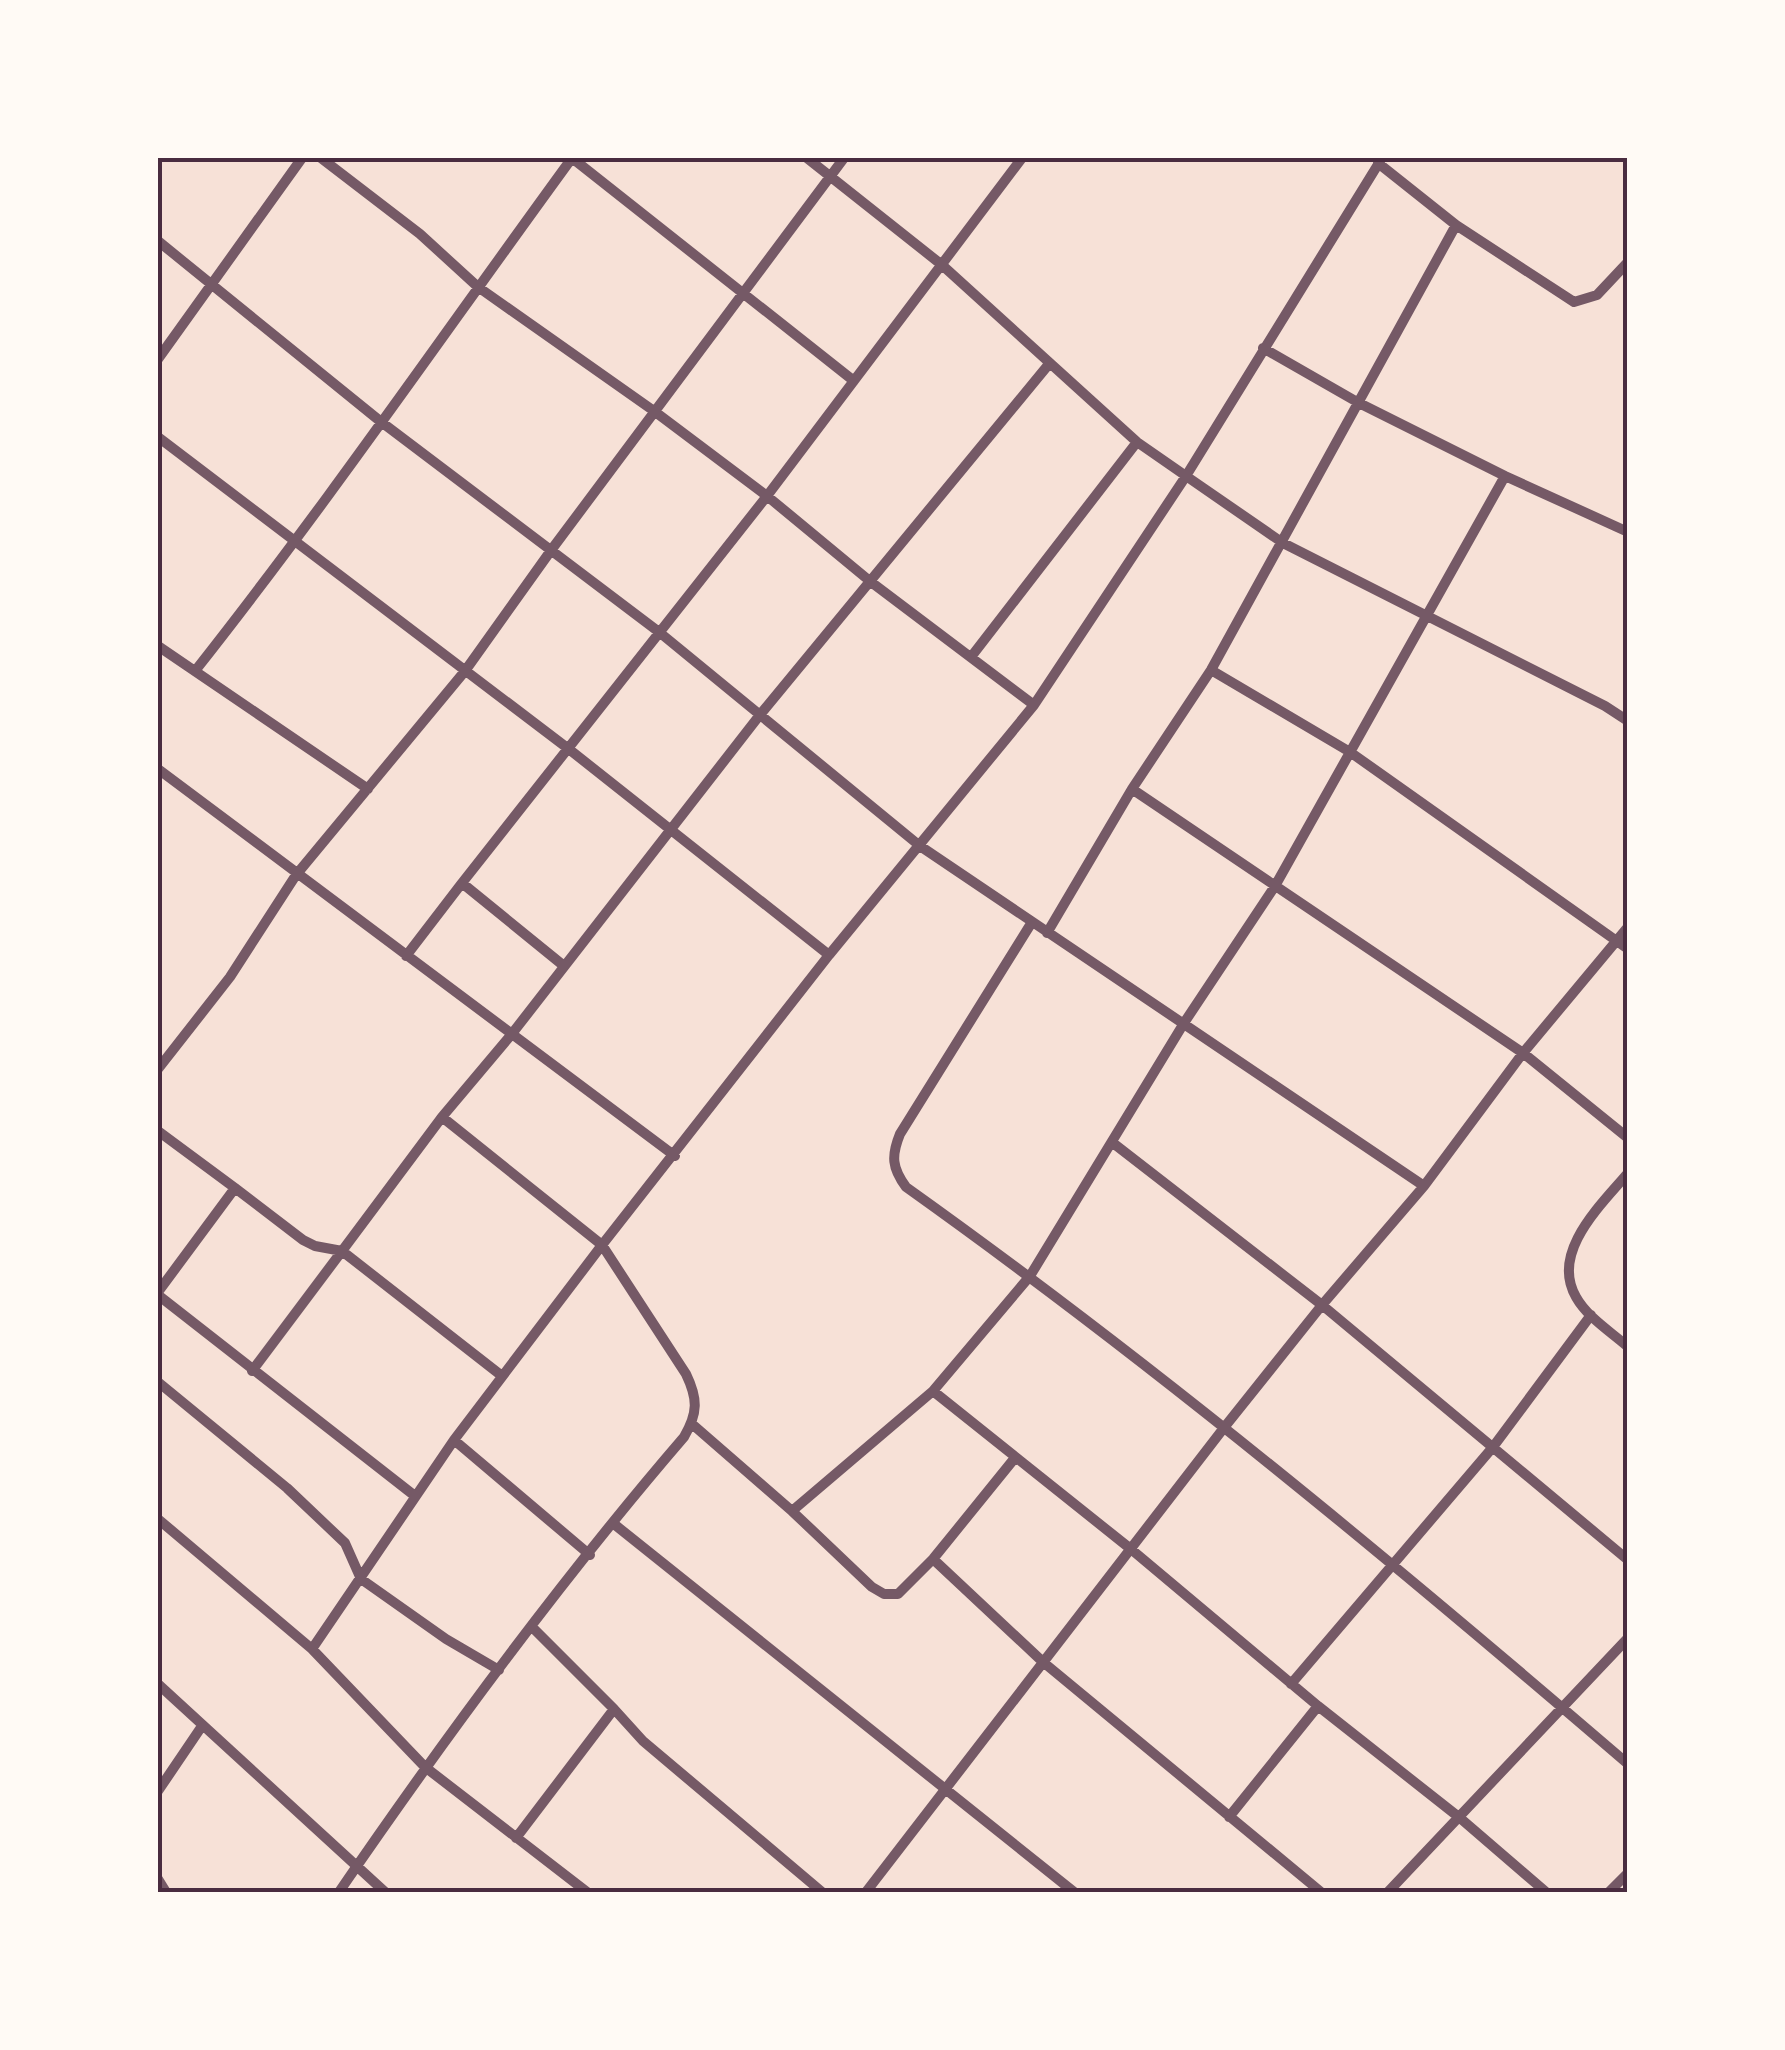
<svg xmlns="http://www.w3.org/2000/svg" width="1785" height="2050" font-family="'Alegreya Sans',sans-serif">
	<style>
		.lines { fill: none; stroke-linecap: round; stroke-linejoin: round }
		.minor { stroke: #755966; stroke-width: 10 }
		.neatline { fill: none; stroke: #4a2c40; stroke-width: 4 }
	</style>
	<rect width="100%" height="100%" fill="#f7e1d7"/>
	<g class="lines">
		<path class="minor" d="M321 158 420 234 478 287 654 411 767 496 871 582 1034 705
			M807 158 942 265 1137 442 1186 476 1283 543 1605 706 1628 721
			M1456 225 1574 302 1597 295 1628 262
			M158 241 380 421 659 632 920 846 1424 1186
			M1263 348 1359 403 1505 476 1628 532
			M158 359 302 158
			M158 437 570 750 829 955
			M158 646 368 789
			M971 657 1137 442
			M1211 670 1350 752 1628 949
			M195 671C327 504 447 329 572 158L854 381
			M158 769 675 1156
			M1132 789 1523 1053 1628 1138
			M462 883 767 496 1022 158
			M1032 922 900 1134C891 1156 892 1168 906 1187 1157 1366 1394 1563 1628 1764
			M1047 933 1132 789 1211 670 1456 225 1378 163
			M406 956 462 883 564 966
			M158 1069 230 977 296 875 465 671 552 549 844 158
			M158 1131 235 1188 158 1292
			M1113 1143 1322 1305 1628 1560
			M1628 1173C1601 1205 1550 1252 1576 1297 1587 1317 1611 1332 1628 1347
			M235 1188 303 1240 315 1246 342 1251 442 1117 511 1035 759 716 1049 364
			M158 1295 415 1496
			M252 1371 342 1251 502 1376
			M158 1382 287 1488 345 1543 361 1579 446 1639 499 1670
			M933 1391 1132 1550 1318 1706 1460 1818 1546 1892
			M692 1424 792 1511 933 1391 1030 1276 1184 1023 1275 886 1505 476
			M454 1440 590 1555
			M792 1511 872 1587 884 1594H898L933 1559 1014 1459
			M158 1519 312 1649 425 1767 587 1892
			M614 1524 1074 1892
			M933 1559 1043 1662 1321 1892
			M533 1628 614 1709
			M312 1649 454 1440 602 1245 829 955 1034 705 1186 476 1382 158
			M158 1684 385 1892
			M1291 1684 1493 1447 1591 1315
			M158 1791 202 1726
			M1229 1817 1318 1706
			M516 1838 614 1709 643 1741 822 1892
			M158 1879 166 1892
			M339 1892C446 1736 560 1581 684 1437 698 1413 698 1399 686 1374L602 1245 442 1117
			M866 1892 1223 1429 1322 1305 1424 1186 1523 1053 1628 927
			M1388 1892 1628 1638
			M1609 1892 1628 1873"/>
	</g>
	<rect width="1785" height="2050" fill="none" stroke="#fffaf5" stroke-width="320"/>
	<rect x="160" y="160" width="1465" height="1730" class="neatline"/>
</svg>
